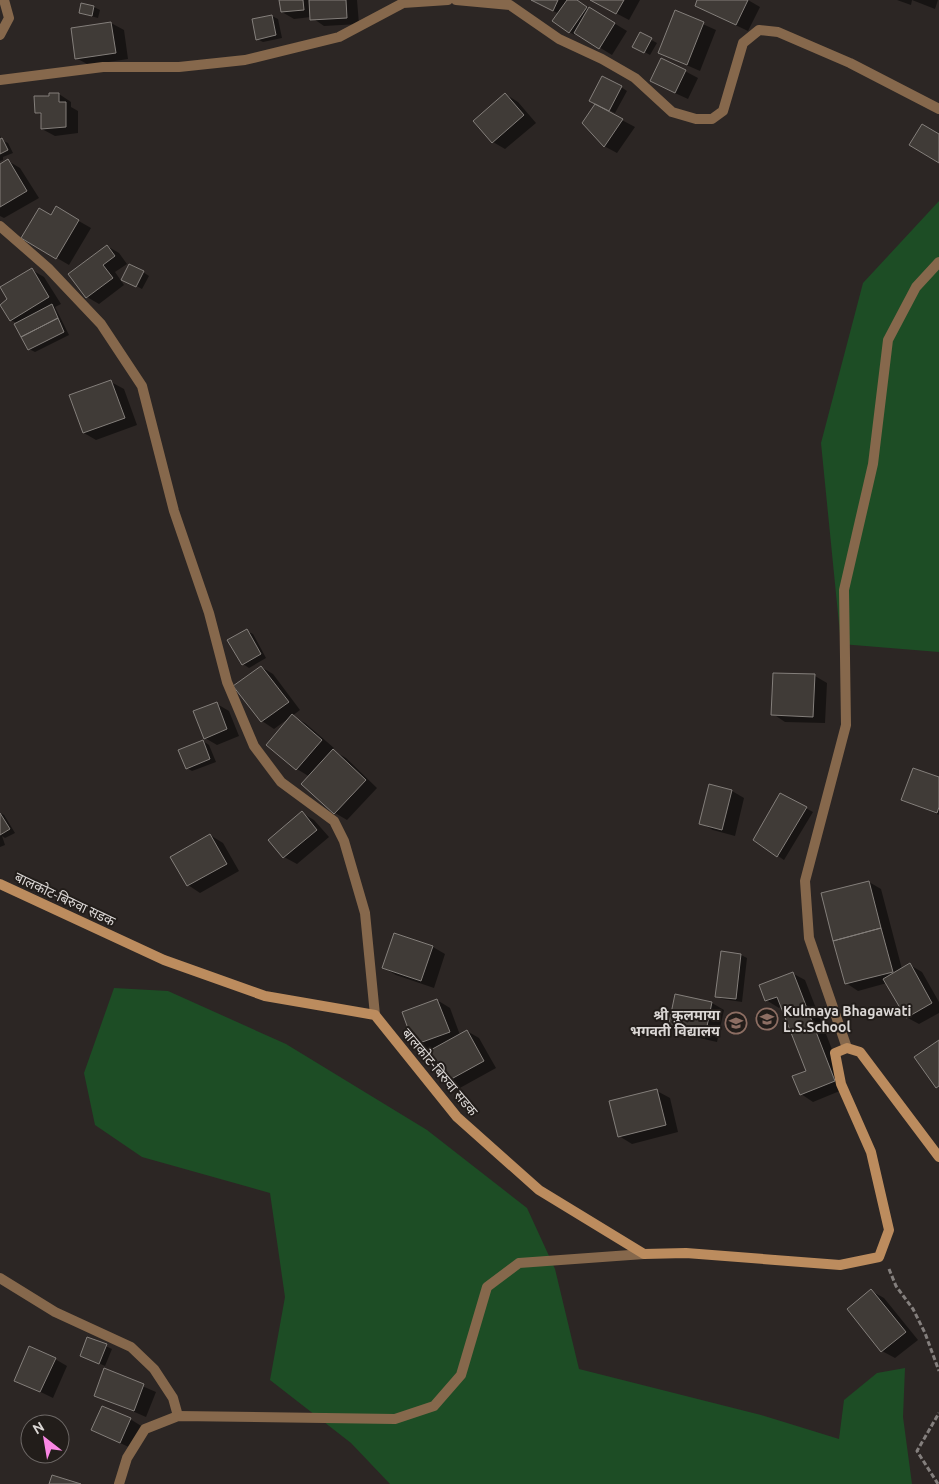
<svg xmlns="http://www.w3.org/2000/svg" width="939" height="1484" font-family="Ubuntu,'Noto Sans Devanagari',sans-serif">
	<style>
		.green { fill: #1d4d25 }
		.shadow { fill: #0007 }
		.building { fill: #403b37; stroke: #847f7b }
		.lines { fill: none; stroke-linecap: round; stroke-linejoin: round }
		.path { stroke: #847f7d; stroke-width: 3; stroke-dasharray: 5 2.5; stroke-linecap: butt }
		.service { stroke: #86684c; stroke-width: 10 }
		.minor { stroke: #86684c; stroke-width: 10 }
		.secondary { stroke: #bc8c5e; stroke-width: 10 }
		.labels { text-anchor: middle; stroke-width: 4; stroke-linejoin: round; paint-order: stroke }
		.street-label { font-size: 14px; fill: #dbd7d5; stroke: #221d1a }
		.poi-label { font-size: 14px; font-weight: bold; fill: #dbd7d5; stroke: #221d1a; text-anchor: start }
	</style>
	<rect width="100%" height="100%" fill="#2c2624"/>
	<path class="green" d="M939 201V652L841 644 821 443 863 283Z
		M114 988 168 991 286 1044 427 1130 527 1208 555 1269 579 1369 761 1415 839 1439 844 1400 877 1373 905 1368 903 1417 912 1484H390L351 1443 270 1380 285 1297 270 1193 142 1157 95 1125 84 1073Z"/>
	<path class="shadow" d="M281 0H357L359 24 324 26 311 17 294 19 282 12Z
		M533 0H576L627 31 612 55 576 33 575 35 569 32 559 14Z
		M591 0H640L629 20Z
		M699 0H748L760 7 748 31 708 12Z
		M897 0H938L935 9 912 0 911 5Z
		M94 7 100 10 98 18 80 13Z
		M676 12 716 30 700 71 659 53Z
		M272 16 278 19 282 38 263 42 257 39Z
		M111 23 124 30 128 59 89 65 76 58Z
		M640 34 657 43 650 55 634 46Z
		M662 59 698 78 688 99 664 88Z
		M621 87 627 91 615 113 603 107 601 109 635 127 617 153 604 146 583 123 596 104Z
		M59 94 71 102V107L78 111V133L55 136 42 129V116L36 112V97Z
		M505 94 518 102 536 123 505 149 493 142Z
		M0 135 1 140 8 143 13 153 3 157V160L0 161Z
		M8 161 20 168 39 198 4 218 0 216V165Z
		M56 208 91 228 69 265 23 238 51 217Z
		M107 246 119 253 127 264 115 272 124 285 99 304 87 297Z
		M32 270 44 277 61 304 55 307 69 335 35 352 29 349 17 323 10 320 1 304 9 299Z
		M143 272 149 276 142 289 129 282Z
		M111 382 124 389 137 425 96 440 84 433Z
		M247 631 253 634 266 658 249 668 243 664Z
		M261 667 273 674 300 710 292 716 305 723 334 748 332 750 346 758 377 788 347 820 335 813 310 777 297 769 268 744 289 718 274 729 262 721 235 686Z
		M815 676 827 683 825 723 785 722 773 714Z
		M217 704 229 711 239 736 217 745 205 738Z
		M203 741 209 745 216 762 192 771 187 768Z
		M939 778V815L903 799Z
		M732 791 744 798 735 836 713 830 700 823Z
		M780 794 813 812 784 860 754 840Z
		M0 813 4 815 15 833 5 838 2 836 5 845 0 847Z
		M302 813 314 820 329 837 297 864 284 857 269 840Z
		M210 835 223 843 239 871 200 893 188 885Z
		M869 882 881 889 902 969 910 965 922 972 939 1002V1013L919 1024 906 1017 887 983 858 991 846 983Z
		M395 934 433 947 445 954 434 988 396 975 384 968Z
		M722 953 741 955 747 958 742 1002 722 999 716 996Z
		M792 973 805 980 847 1088 813 1102 801 1094 807 1071 782 1006 779 1008 766 1000Z
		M676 996 712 1003 724 1010 717 1042 682 1034 669 1027Z
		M437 1000 450 1008 460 1035 467 1031 479 1038 496 1068 458 1089 445 1082 428 1052 415 1044Z
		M657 1091 670 1098 678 1132 632 1144 619 1136Z
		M871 1291 884 1298 918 1340 895 1358 882 1351 848 1309Z
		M88 1338 112 1349 105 1366 87 1358Z
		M55 1359 67 1366 53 1398 16 1380Z
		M105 1370 156 1392 146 1417 95 1395Z
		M130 1419 143 1427 133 1449 105 1436Z"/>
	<path class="building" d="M279 0H303L304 10 281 12Z
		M309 0H346L347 18 310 20Z
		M531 0H558L553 11Z
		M567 0H577L587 7 569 33 552 21Z
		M590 0H624L616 14Z
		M697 0H748L736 25 695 6Z
		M81 3 94 6 92 16 79 13Z
		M589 7 615 23 599 49 574 33Z
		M675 10 704 22 687 65 658 53Z
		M272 15 276 35 256 40 252 19Z
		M111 22 116 53 75 59 71 28Z
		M640 32 652 38 644 53 632 47Z
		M661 58 686 70 675 93 650 81Z
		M602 76 622 86 609 111 589 101Z
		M49 93H59V102H66V127L41 129V113H35L34 96H49Z
		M505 93 524 115 492 143 473 121Z
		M595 104 623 119 604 147 582 123Z
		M922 124 939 134V163L909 145Z
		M2 138 8 150 0 154V139Z
		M8 159 27 191 0 207V164Z
		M56 206 79 220 56 259 21 238 39 208 51 215Z
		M107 245 115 256 103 265 113 278 86 298 68 274Z
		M129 264 144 271 136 287 121 280Z
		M32 268 49 297 10 321 0 305 7 299 0 287Z
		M52 304 58 318 21 337 14 324Z
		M58 318 64 332 28 350 21 337Z
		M111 380 125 418 83 433 69 395Z
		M247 629 261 654 242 665 227 640Z
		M261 666 289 702 261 722 233 686Z
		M773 673 815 674 813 717 771 715Z
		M217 702 227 729 204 739 193 711Z
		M292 714 322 740 296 770 266 745Z
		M203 740 210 759 186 769 178 750Z
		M333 749 366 780 334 814 301 784Z
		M913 768 939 777V807L937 813 901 800Z
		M709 784 732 790 722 830 699 824Z
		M780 793 807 807 777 857 753 840Z
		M302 811 317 830 283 858 268 840Z
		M0 813 10 829 0 835Z
		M210 834 227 864 187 886 170 857Z
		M869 881 881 928 833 941 821 893Z
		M881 928 893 972 845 984 833 941Z
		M394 933 433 946 421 981 382 968Z
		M721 951 741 954 736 999 715 997Z
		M910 963 932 1003 906 1018 883 979Z
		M793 972 835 1081 800 1095 792 1076 806 1071 777 997 765 1001 759 985Z
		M675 994 712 1002 705 1036 668 1028Z
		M437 999 450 1032 414 1045 402 1012Z
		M467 1030 484 1061 444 1083 427 1052Z
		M939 1040V1086L936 1088 914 1057Z
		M657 1089 666 1125 618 1137 609 1101Z
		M871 1289 906 1332 881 1352 847 1309Z
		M87 1337 107 1344 99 1364 80 1356Z
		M29 1346 56 1358 40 1392 14 1381Z
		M104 1368 144 1384 134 1411 94 1396Z
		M102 1406 131 1418 120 1443 91 1430Z
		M52 1475 81 1484H49Z"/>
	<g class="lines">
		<path class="path" d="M889 1269 896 1286 913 1309 925 1333 939 1371
			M938 1484 917 1451 939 1413"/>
		<path class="service" d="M0 1278 55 1312 131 1347 154 1369 173 1398 178 1416"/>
		<path class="minor" d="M456 0 510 5 559 39 602 59 635 78 672 112 696 119H712L723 111 743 43 759 30 778 32 850 63 939 109
			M0 35 9 18 4 0
			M0 80 103 67H179L245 60 339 37 403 3 448 0
			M0 226 48 268 101 324 142 386 174 511 209 613 227 682 254 746 281 782 334 821 344 841 365 913 375 1015
			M847 1048 809 938 805 881 846 725 844 590 873 464 888 340 916 287 939 262
			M119 1484 127 1458 145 1429 178 1416 395 1419 434 1406 461 1375 487 1287 519 1263 644 1254"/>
		<path class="secondary" d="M0 884 164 960 265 996 375 1015 457 1117 539 1190 644 1254 686 1253 840 1265 879 1257 889 1230 871 1152 841 1084 835 1053 847 1048 860 1052 939 1157"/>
	</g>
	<defs>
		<g id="school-ring" transform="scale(1.125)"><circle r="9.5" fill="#221d1a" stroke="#8d6e63" stroke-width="1.5"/><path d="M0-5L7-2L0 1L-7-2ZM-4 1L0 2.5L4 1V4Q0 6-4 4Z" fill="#8d6e63"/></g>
	</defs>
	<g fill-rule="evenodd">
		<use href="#school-ring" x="767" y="1019"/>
		<use href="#school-ring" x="736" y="1023"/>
	</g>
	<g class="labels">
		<g class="street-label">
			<text transform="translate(65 899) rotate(25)" y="5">बालकोट-बिरुवा सडक</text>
			<text transform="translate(440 1072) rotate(50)" y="5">बालकोट-बिरुवा सडक</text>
		</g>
		<g class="poi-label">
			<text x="783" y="1016">Kulmaya Bhagawati<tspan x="783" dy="16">L.S.School</tspan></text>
			<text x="720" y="1020" text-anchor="end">श्री कुलमाया<tspan x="720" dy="16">भगवती विद्यालय</tspan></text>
		</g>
	</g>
	<g transform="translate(45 1439) rotate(329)"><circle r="24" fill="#221d1a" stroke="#6c6765"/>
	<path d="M0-4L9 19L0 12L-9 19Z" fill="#fb87e5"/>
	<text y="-8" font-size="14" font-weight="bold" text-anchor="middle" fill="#dbd7d5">N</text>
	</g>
</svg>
